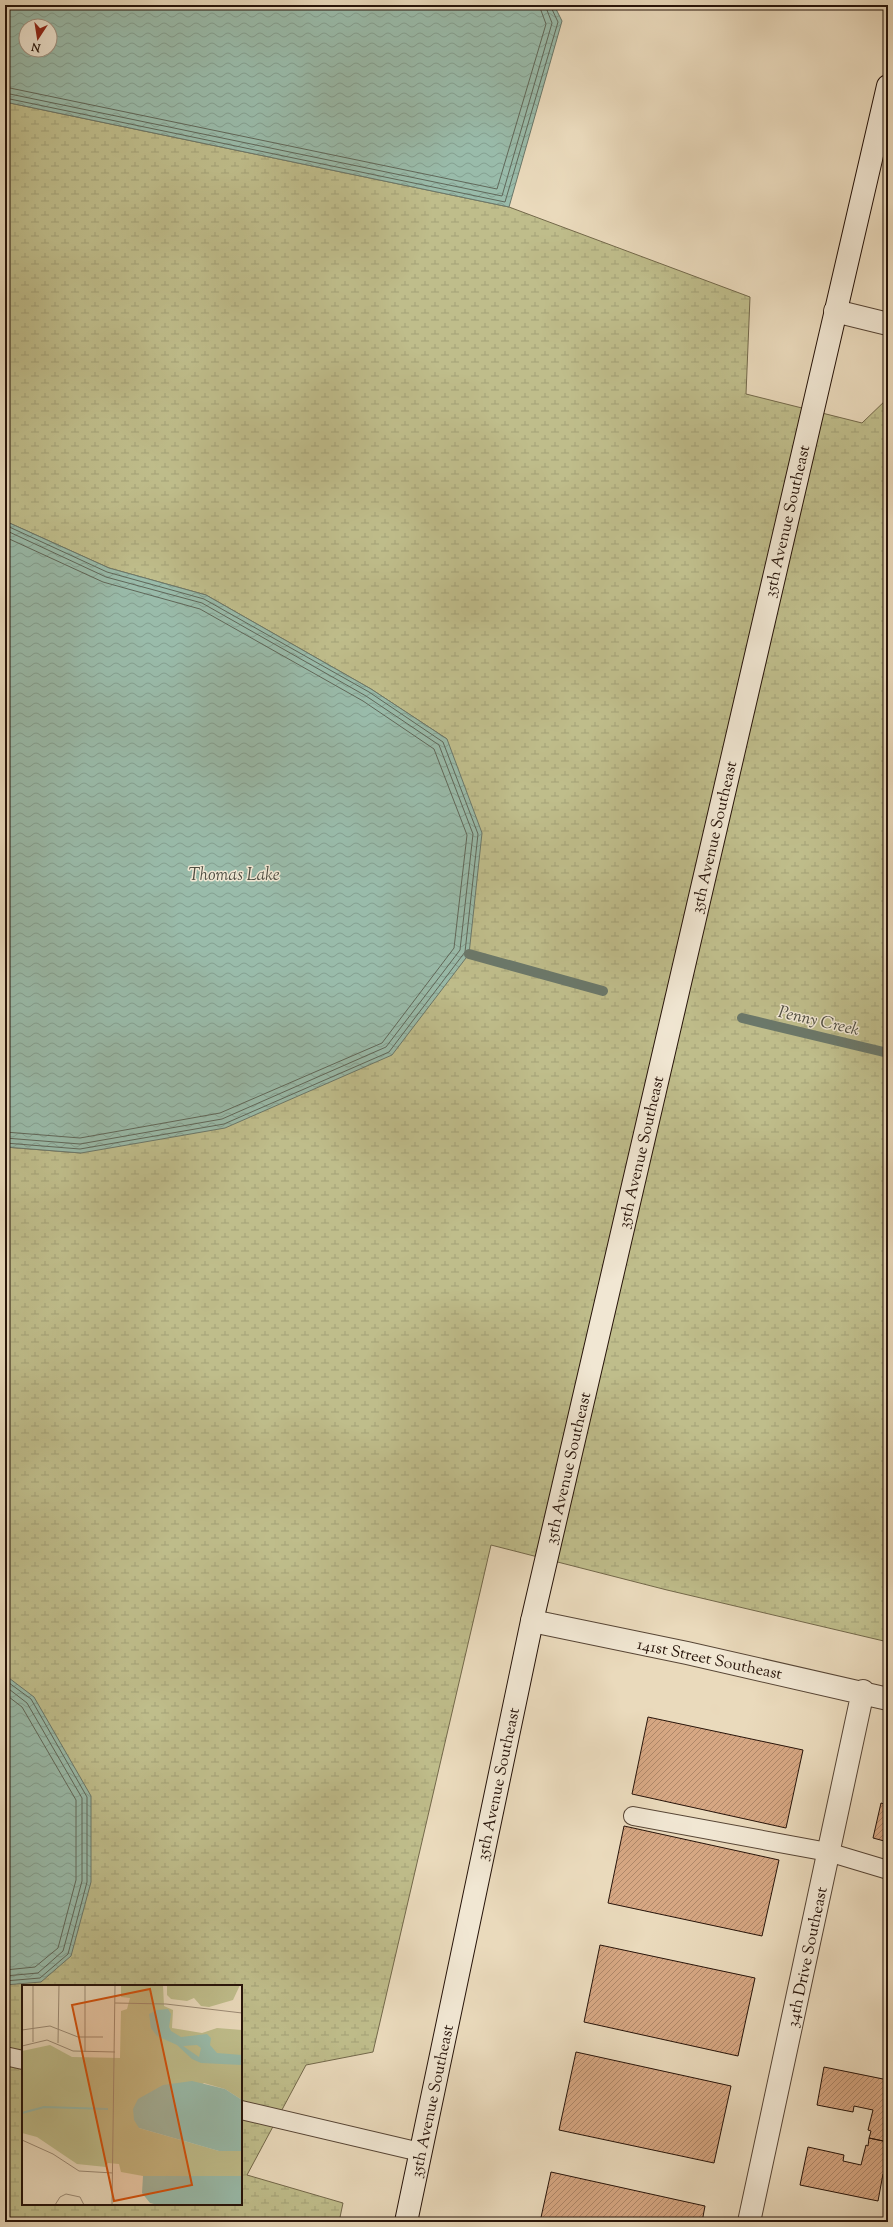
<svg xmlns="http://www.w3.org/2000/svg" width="893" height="2227" font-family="'Sorts Mill Goudy',serif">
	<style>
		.wetland { fill: url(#wetland-marsh); stroke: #73684a; fill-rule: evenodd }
		.water { fill: url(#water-waves); stroke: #6b786a; fill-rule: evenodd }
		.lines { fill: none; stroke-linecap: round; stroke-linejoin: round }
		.shore { stroke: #60685a; stroke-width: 1 }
		.stream { stroke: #6b786a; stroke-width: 10 }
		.building { fill: url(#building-hatch); stroke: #27140a }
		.lane-casing { stroke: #584636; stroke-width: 20 }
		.street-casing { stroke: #584636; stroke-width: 24 }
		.secondary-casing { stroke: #27140a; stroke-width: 24 }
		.lane { stroke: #f1e7d3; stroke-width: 18 }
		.street { stroke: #f1e7d3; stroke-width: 22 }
		.secondary { stroke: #f1e7d3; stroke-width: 22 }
		.labels { text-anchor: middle; stroke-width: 3; stroke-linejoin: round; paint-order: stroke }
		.street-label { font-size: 16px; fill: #27140a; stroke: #f1e7d3 }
		.water-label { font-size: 17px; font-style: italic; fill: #4f4e42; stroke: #f1e7d3 }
		.inset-river { fill: none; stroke: #9ba; stroke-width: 2 }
		.inset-road { fill: none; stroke: #9c8b75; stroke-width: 1 }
		.view { fill: #d5520c; fill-opacity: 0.15; stroke: #d5520c; stroke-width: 2 }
		.inset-edge { fill: none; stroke: #27140a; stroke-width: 2 }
	</style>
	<defs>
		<pattern id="wetland-marsh" width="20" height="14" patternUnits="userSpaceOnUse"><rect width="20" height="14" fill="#bfbd8b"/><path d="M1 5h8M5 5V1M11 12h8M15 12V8" fill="none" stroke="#a4a277"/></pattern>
		<pattern id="water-waves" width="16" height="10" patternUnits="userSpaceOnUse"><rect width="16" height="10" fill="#9ba"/><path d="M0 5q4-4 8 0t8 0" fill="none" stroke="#84a091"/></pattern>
		<pattern id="building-hatch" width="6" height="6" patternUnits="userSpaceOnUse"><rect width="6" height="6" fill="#d6a783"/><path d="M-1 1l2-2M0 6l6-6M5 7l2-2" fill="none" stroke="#ae8769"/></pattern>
	</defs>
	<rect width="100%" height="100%" fill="#eadabc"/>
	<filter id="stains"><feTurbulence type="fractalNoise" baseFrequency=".005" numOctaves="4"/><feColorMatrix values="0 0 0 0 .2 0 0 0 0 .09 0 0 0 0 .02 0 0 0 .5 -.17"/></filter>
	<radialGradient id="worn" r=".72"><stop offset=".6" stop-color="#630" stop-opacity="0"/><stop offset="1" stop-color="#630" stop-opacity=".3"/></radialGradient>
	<path class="wetland" d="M5 102 509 207 750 297 746 394 862 423 888 398V1642L667 1590 491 1545 373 2052 306 2065 247 2175 343 2203 339 2222H5V1147L81 1153 447 739 371 689 206 595 109 568 5 521ZM23 1986H241V2204H23Z"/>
	<path class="water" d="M5 5H554L562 21 509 207 5 102ZM26 26H50V50H26Z
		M5 521 109 568 206 595 371 689 447 739 482 833 469 954 392 1055 225 1128 81 1153 5 1147Z
		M5 1675 34 1697 91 1796V1882L71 1956 41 1982 5 1985Z"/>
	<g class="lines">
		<path class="shore" d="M5 87 497 189 546 24 539 5
			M5 93 502 196 552 23 545 5
			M5 98 505 202 558 22 550 5
			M5 525 107 572 204 599 369 692 443 742 478 834 465 952 389 1052 224 1124 80 1149 5 1143
			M5 530 106 577 202 603 366 696 439 745 473 834 460 950 386 1047 222 1119 80 1144 5 1138
			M5 537 103 582 200 609 363 701 434 749 467 835 454 948 382 1043 220 1113 80 1138 5 1132
			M5 1680 31 1699 87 1797V1882L68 1954 40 1978 5 1981
			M5 1686 27 1703 82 1798V1881L63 1951 38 1973 5 1976
			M5 1694 22 1707 76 1800V1880L58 1948 35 1967 5 1970"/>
		<path class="stream" d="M469 954 603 991
			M742 1018 888 1053"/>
	</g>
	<path class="building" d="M648 1717 803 1750 786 1828 632 1794Z
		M888 1786V1842L873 1838 881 1803 884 1804Z
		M624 1826 779 1860 762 1936 608 1903Z
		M600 1945 755 1978 738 2056 584 2022Z
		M576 2052 731 2086 714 2163 559 2130Z
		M824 2067 888 2080V2142L869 2138 871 2131 868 2130 873 2110 854 2106 853 2112 817 2105Z
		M869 2138 888 2142V2175L883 2174 878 2201 800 2185 808 2147 844 2155 843 2161 861 2165 866 2145 868 2146Z
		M551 2172 705 2206 702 2222H540Z"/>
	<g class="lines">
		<g class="lane-casing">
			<path id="lane" d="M633 1816 828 1852 888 1870
				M5 2056 23 2060
				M241 2110 420 2152"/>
		</g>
		<g class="street-casing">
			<path id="street" d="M835 311 888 324
				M532 1621 687 1653 888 1699
				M749 2222 863 1691"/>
		</g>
		<g class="secondary-casing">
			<path id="secondary" d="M406 2222 532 1621 888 86"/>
		</g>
		<use href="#lane" class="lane"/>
		<use href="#street" class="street"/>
		<use href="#secondary" class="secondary"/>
	</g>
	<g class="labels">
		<g class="street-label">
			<text transform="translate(786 521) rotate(-77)" y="6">35th Avenue Southeast</text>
			<text transform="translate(713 837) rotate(-77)" y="6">35th Avenue Southeast</text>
			<text transform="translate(640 1152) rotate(-77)" y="6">35th Avenue Southeast</text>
			<text transform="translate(567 1468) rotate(-77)" y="6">35th Avenue Southeast</text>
			<text transform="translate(710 1658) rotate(12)" y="6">141st Street Southeast</text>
			<text transform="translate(497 1784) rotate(-78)" y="6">35th Avenue Southeast</text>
			<text transform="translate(806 1957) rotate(-78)" y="6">34th Drive Southeast</text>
			<text transform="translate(431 2101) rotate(-78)" y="6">35th Avenue Southeast</text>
		</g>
		<g class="water-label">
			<text x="234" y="880">Thomas Lake</text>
			<text transform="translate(819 1020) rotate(13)" y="6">Penny Creek</text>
		</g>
	</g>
	<g transform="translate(22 1985)">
		<rect width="220" height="220" fill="#eadabc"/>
		<path d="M99 0H141L142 21 151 25 150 43 180 48 195 43 220 45V115L203 104 182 98 117 143 197 166H220V191H121L99 187 97 179 86 178 84 182 55 179 15 152 0 148V66L28 60 50 72 98 73 99 26 105 24 108 13 99 12ZM145 0H218L211 15 187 22 179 21 172 13 165 16 149 14 145 10Z" fill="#bfbd8b"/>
		<path d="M146 24 149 29 147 42 149 46 159 52 185 49 189 53 188 60 195 68 220 70V80L179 78 170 74 155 60 135 51 129 43 127 29 135 25ZM175 60 179 63 177 72 161 61ZM170 96 203 104 220 115V166H197L117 143 112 135 111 124 116 114 141 100ZM121 191H220V220H136L128 218 120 208Z" fill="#9ba" fill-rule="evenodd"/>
		<path class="inset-river" d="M0 128 22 122 86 124"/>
		<path class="inset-road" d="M93 18 144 19 220 28M0 45 28 41 56 52H81M11 57V0M36 58 37 0M0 61 25 55 51 66 93 67M63 67V0M0 155 31 169 57 186 91 188M33 220 38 212 44 209 58 212 62 220M90 220 93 0"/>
		<path class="view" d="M128 4 170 200 92 216 50 20Z"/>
		<rect width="220" height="220" class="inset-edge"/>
	</g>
	<rect width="893" height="2227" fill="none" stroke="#eadabc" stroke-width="20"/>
	<rect x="6" y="6" width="881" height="2215" fill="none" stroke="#27140a" stroke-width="2"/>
	<rect x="10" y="10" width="873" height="2207" fill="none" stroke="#27140a"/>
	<g transform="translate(38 38) rotate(192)"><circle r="19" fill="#f1e7d3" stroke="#a09383"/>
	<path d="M0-3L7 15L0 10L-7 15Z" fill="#8f2418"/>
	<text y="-6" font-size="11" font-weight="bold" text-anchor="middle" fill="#27140a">N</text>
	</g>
	<rect width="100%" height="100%" filter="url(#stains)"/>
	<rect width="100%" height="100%" fill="url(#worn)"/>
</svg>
